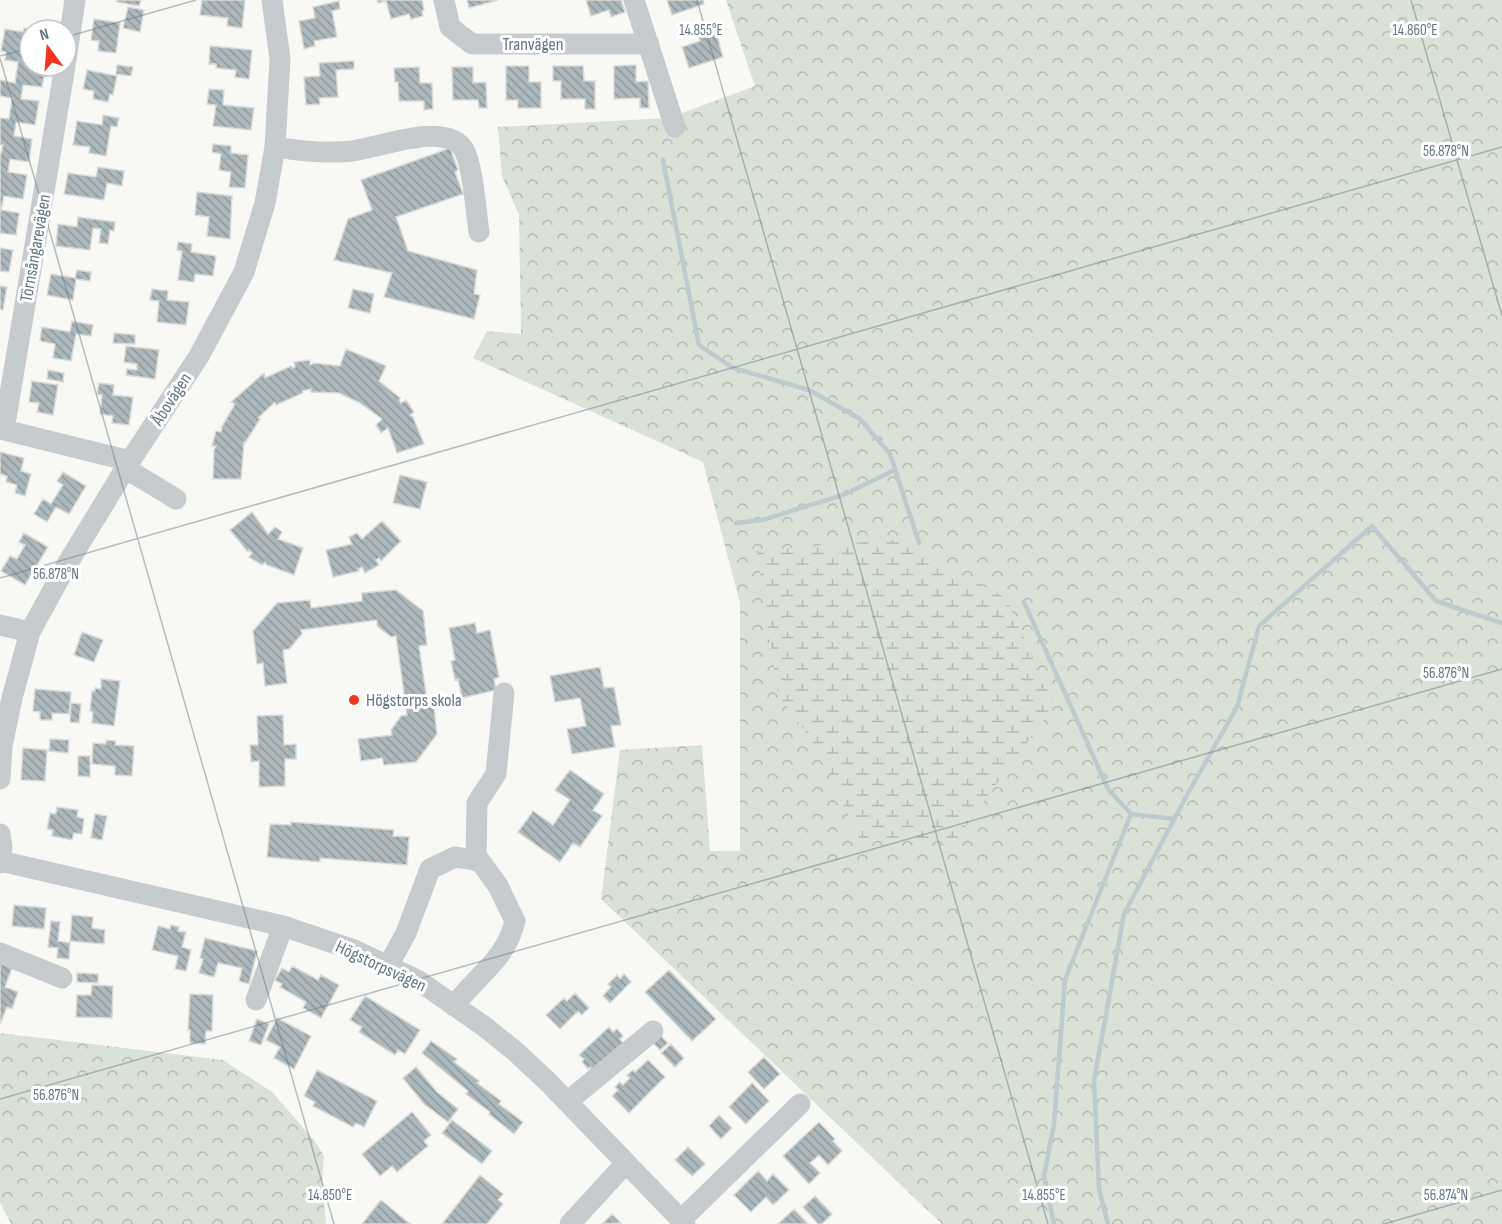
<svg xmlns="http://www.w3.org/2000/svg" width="1502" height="1224" font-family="'Sofia Sans Condensed',sans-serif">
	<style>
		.forest { fill: url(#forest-crowns) }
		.wetland { fill: url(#wetland-marsh) }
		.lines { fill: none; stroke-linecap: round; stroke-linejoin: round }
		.stream { stroke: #bccbce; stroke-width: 4.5 }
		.building { fill: url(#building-back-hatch); stroke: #dadad7; stroke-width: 1.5 }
		.minor { stroke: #c6cbce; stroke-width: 21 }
		.ticks { fill: none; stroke: #617883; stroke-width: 1.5; stroke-opacity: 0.45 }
		.poi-dot { fill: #f2351b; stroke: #fff; stroke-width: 2 }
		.labels { text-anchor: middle; stroke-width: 6; stroke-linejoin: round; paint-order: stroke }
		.street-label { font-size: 18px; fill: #617883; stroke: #fff }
		.poi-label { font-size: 18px; fill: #617883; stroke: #fff; text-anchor: start }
		.ticks-label { font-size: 15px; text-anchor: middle; fill: #617883; stroke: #fff; stroke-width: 6; stroke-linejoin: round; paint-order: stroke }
	</style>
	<defs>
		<pattern id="forest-crowns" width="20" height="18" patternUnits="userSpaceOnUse" patternTransform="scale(1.5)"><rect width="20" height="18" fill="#dae1d6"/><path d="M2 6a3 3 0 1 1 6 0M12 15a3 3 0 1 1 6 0" fill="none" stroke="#b4bbb3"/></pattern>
		<pattern id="wetland-marsh" width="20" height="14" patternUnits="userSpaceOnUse" patternTransform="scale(1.5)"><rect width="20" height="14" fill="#dae1d6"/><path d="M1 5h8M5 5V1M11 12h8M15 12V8" fill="none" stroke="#b4bbb3"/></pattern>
		<pattern id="building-back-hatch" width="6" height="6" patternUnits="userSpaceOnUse" patternTransform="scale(1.5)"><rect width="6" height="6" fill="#acb7bb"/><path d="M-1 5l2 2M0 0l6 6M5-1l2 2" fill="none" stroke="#8f9a9d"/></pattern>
	</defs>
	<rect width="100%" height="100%" fill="#f8f8f5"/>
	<path class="forest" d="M726 0H1502V1224H942L601 899 620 750 702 745 710 851H740V603L703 462 473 358 487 331 521 334 519 215 502 176 498 127 669 118 755 86Z
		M0 1033 223 1060 272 1092 314 1140 324 1156 322 1182 326 1224H11L0 1202Z"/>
	<path class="wetland" d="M901 539 1006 598 1054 705 955 841 860 840 818 749 778 694 757 551Z"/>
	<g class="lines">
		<path class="stream" d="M663 160 699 345 733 368 809 390 860 419 890 454 919 543
			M736 523 762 520 843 495 895 470
			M1024 602 1108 789 1131 814 1174 819
			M1054 1224 1044 1176 1054 1124 1065 980 1131 814
			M1108 1224 1099 1189 1094 1081 1124 914 1187 795 1237 707 1259 626 1372 526 1436 601 1502 623"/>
	</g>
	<path class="building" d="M117 0H141L139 6 117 2Z
		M202 0H245L242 28 227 26 228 18 200 15Z
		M377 0H422L424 10 422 11 423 16 411 19 409 14 391 19 386 1 378 3Z
		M467 0H498L469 8Z
		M586 0H621L625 12 611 17 609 10 591 16Z
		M667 0H703L704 4 672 15Z
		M339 1 340 9 332 11 337 37 314 41 315 46 304 49 299 21 315 18 313 7Z
		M128 7 144 10 140 32 123 28Z
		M94 19 120 23 116 53 98 51 99 41 91 40Z
		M720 22 722 30 716 32 723 57 689 68 682 47 700 41 696 29Z
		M24 28 36 30H30V48L26 61H30V66H46L42 87 23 85 21 99 39 101 35 125 16 122 14 136 32 139 29 162 10 159 8 172 27 175 23 199 4 196 1 210 19 213 16 235 0 233V157L3 145H0V118L9 119 12 98 0 96V80L15 83 18 62 5 60 6 52 1 51 5 29 23 32Z
		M210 46 252 50 249 79 235 77 236 70 216 68V64H209Z
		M354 61V69L336 70 338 97 319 98 320 104 306 105 304 77 320 76 319 63Z
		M117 65 133 67 131 76 116 74Z
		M636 65V82L648 81 649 108H640V98L614 99V66Z
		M506 66H529V82H541V108H518V100H506Z
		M553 66H583L584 81H595V109H585V99H561V81H553Z
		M419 67 420 83H432L433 109 424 110V101H399L398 82H395L394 68Z
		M452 67H473V83L486 82 487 108H479L478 100H453Z
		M87 70 117 76 113 95 110 94 108 102 93 99 94 91 83 89Z
		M209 89 224 90 223 105 254 108 251 130 213 126 216 105 207 104Z
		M103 115 119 118 117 127 111 126 106 156 89 153 90 147 73 145 77 121 102 125Z
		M213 144 231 146V153L248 155 245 188 229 187 231 172 219 170 221 154 212 152Z
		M450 148 458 170 455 172 463 194 396 217 408 251 477 270 474 294 480 295 474 319 384 297 392 273 334 260 348 219 372 210 361 180Z
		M98 167 124 171 122 186 107 183 104 200 64 194 68 173 96 177Z
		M197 192 232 196 230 239 207 236 209 217 195 215Z
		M78 217 115 222 114 231 110 230 108 244 99 243 101 229 93 228 90 250 56 246 58 224 77 227Z
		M178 242 192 244 191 252 216 256 213 276 195 274 194 282 178 280 182 251 177 250Z
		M0 248 13 250 9 272 0 271Z
		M77 270 91 272 90 281 76 279 73 300 47 295 51 274 75 278Z
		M0 286 7 287 3 310 0 309Z
		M152 289 168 291 167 300 189 302 186 325 157 322 159 301 150 300Z
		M353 289 374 294 370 313 348 308Z
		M72 321 93 325 91 336 76 334 71 361 53 358 55 344 40 341 42 327 70 332Z
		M114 333 135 335V344L113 343Z
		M126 346 159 350 155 379 126 375 127 369 137 370V364L124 362Z
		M346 349 386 366 379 381 400 398 399 400 401 403 406 400 414 412 410 415 413 417 424 444 397 453 388 428 381 433 376 425 382 419 360 403 339 393 311 392V389L302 391 303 393 276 405 275 402 258 418 260 419 245 443 244 442 241 479H213L214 450 216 446H212L216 431 221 432 222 429 221 428 235 404 231 402 264 373 265 378 291 366 292 368 295 367 294 362 310 360V365L314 363 340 366Z
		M48 370 64 373 63 382 47 379Z
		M32 381 58 385 53 415 37 412 39 403 29 402Z
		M99 383 114 385 113 395 133 397 129 425 112 423 113 416 100 414 102 395 97 394Z
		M0 452 24 458 21 471 31 474 25 496 15 493 17 485 6 482 7 476 0 474Z
		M63 472 86 486 69 514 56 507 47 522 34 514 43 499 51 504 63 485 57 481Z
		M400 475 427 482 420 509 393 503Z
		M252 512 268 534 275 527 282 532 278 539 303 548 294 575 267 565 265 562 262 565 249 557 252 553 249 550 248 552 230 530Z
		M382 521 401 541 381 561 379 558 376 560 379 565 365 573 362 567 358 569 359 571 333 577 326 550 352 544 349 537 357 533 362 539Z
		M24 533 48 547 25 585 1 571 10 556 17 559 25 545 19 542Z
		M396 590 423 611 427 645 419 646 427 700 433 699 437 734 416 762 384 765 382 758 361 761 358 739 392 735 391 730 401 716 407 715 396 636 391 637 377 626V620L301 630 302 634 289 649 283 650 287 683 265 686 263 663 257 664 253 631 277 603 310 600 311 608 362 601V593Z
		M475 623 477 633 490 630 499 677 494 679 496 690 462 698 458 679 455 680 451 661 455 660 449 628Z
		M82 632 103 640 94 662 74 655Z
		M600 667 604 688 614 687 621 725 611 726 615 747 572 754 567 729 586 726 580 698 555 702 550 676Z
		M101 679 120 681 114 726 92 723 93 712 90 711 92 691H95V688L101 689Z
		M35 689 71 692 69 714 52 713V720H40V712L33 711Z
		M71 703 81 704 79 723 70 722Z
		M283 715 284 745 296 744V759H285V786L259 787V761L251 762 250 745H258L257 716Z
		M50 739 69 740 68 753 49 751Z
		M106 740 116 741 115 745 134 746 132 776 115 775V766L92 764 93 743 106 744Z
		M23 748 47 750 45 781 21 780Z
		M78 756H90V777L78 776Z
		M570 770 604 794 593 810 602 816 580 847 573 843 560 862 518 832 533 811 553 825 570 800 555 790Z
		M57 807 78 810 77 817 84 819 82 834 74 833 72 840 52 836 53 830 47 829 50 813 56 814Z
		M95 814 107 816 102 840 91 838Z
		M291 822 394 830 393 836 409 837 407 865 320 858V862L267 857 270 824 291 825Z
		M14 905 46 908 44 929 12 926Z
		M72 915 93 917 92 928 105 930 104 944 70 941Z
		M51 921 60 922 58 941 70 943 69 959 57 958 58 948 48 947Z
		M171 925 179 927 178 931 186 932 182 947 191 950 186 971 175 969 178 956 152 950 158 926 170 929Z
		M205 938 257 951 249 984 239 981 242 968 218 963 214 977 199 973 203 959 200 958Z
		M0 960 13 965 5 987 18 992 12 1009 7 1007 0 1024Z
		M292 966 318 980 321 975 339 985 321 1018 303 1008 306 1002 280 987 282 984 275 980 282 968 289 972Z
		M669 970 716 1019 692 1041 645 992Z
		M77 973 98 974V983L77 982Z
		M624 974 631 982 610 1003 603 996 611 987 608 984 617 975 620 979Z
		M92 985 113 986 112 1018 76 1017 77 995H91Z
		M575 993 589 1008 582 1015 578 1011 560 1029 546 1015 564 998 567 1001Z
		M190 994 213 995 212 1031H206L205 1044 190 1043V1030H188Z
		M365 996 420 1030 405 1054 398 1050 395 1055 359 1032 362 1027 350 1020Z
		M277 1018 311 1036 294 1069 274 1058 280 1047 266 1040Z
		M257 1019 269 1024 261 1045 249 1041Z
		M609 1027 613 1032 617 1029 623 1036 620 1039 623 1043 593 1070 590 1067 588 1069 582 1062 584 1059 579 1055Z
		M661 1036 668 1043 660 1050 653 1043Z
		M431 1041 457 1059 454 1062 479 1081 477 1083 501 1101 499 1104 523 1122 514 1134 489 1114 490 1112 466 1094 468 1091 422 1053Z
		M671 1044 684 1058 675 1067 661 1053Z
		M764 1057 780 1074 764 1089 748 1072Z
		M648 1060 665 1077 629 1113 612 1096 618 1090 615 1087 620 1082 623 1085 630 1078 627 1075 633 1070 635 1072Z
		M416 1067 437 1092 458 1109 448 1122 424 1104 403 1078Z
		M317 1070 377 1101 364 1127 356 1123 353 1127 313 1106 315 1102 304 1096Z
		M752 1083 769 1101 746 1124 729 1107Z
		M412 1112 431 1135 424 1141 428 1146 397 1172 392 1166 380 1176 362 1154Z
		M719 1115 732 1128 721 1139 709 1126Z
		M452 1120 492 1151 482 1164 442 1133Z
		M819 1122 835 1139 833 1141 842 1151 828 1165 819 1155 810 1163 820 1173 809 1184 783 1156Z
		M688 1147 705 1164 692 1176 675 1160Z
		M758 1171 767 1181 773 1174 789 1190 773 1205 766 1197 751 1212 734 1195Z
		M480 1175 503 1194 498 1200 503 1204 487 1224H442Z
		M815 1196 832 1214 822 1224H818L803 1207Z
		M381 1200 409 1223 411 1224H362Z
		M794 1209 808 1224H778Z
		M612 1214 621 1223 602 1224Z"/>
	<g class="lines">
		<path class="minor" d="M444 0 450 27 472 44H649
			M634 0 675 127
			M66 60 75 0
			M275 147C300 151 326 154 352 151 379 148 441 122 462 147 473 160 476 214 479 232
			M0 429 130 461
			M4 430 65 66
			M125 468 176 499
			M0 625 30 632
			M0 779 2 746 12 698 30 632 66 566 130 461 199 356 244 272 265 203 275 147 280 59 272 0
			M0 834 2 847 0 863
			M0 861 283 926 354 950 419 981 485 1027 516 1052 548 1082 685 1224
			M476 861 477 803 496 774 504 693
			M0 953 62 978
			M388 966 406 933 430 869 455 857 480 861 498 886 515 921C506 960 477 975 454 1006
			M256 1000 283 926
			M567 1102 653 1031
			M681 1220 800 1104
			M570 1224 626 1163"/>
	</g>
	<path class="ticks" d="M697 0 1048 1224M1411 0 1502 316M66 37 196 0M0 56 30 48M0 58 334 1224M0 578 1502 147M0 1099 1502 669M1384 1224 1502 1190"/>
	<circle class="poi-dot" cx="354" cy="700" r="6"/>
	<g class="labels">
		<g class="street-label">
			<text x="533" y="50">Tranvägen</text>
			<text transform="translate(35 248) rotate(-80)" y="6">Törnsångarevägen</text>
			<text transform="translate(171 399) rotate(-57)" y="6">Åbovägen</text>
			<text transform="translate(381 966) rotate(25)" y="6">Högstorpsvägen</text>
		</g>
		<g class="poi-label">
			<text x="366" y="706">Högstorps skola</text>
		</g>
	</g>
	<g class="ticks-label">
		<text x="701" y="35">14.855°E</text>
		<text x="1415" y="35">14.860°E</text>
		<text x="1446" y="156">56.878°N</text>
		<text x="56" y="579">56.878°N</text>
		<text x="1446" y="678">56.876°N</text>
		<text x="56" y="1100">56.876°N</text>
		<text x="1446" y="1200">56.874°N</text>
		<text x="330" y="1200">14.850°E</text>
		<text x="1044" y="1200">14.855°E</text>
	</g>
	<g transform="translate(48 48) rotate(344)"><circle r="28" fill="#ffffff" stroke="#c0c9cd" stroke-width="1.5"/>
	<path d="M0-4.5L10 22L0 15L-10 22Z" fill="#f2351b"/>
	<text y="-9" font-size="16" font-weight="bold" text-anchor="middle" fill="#617883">N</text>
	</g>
</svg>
